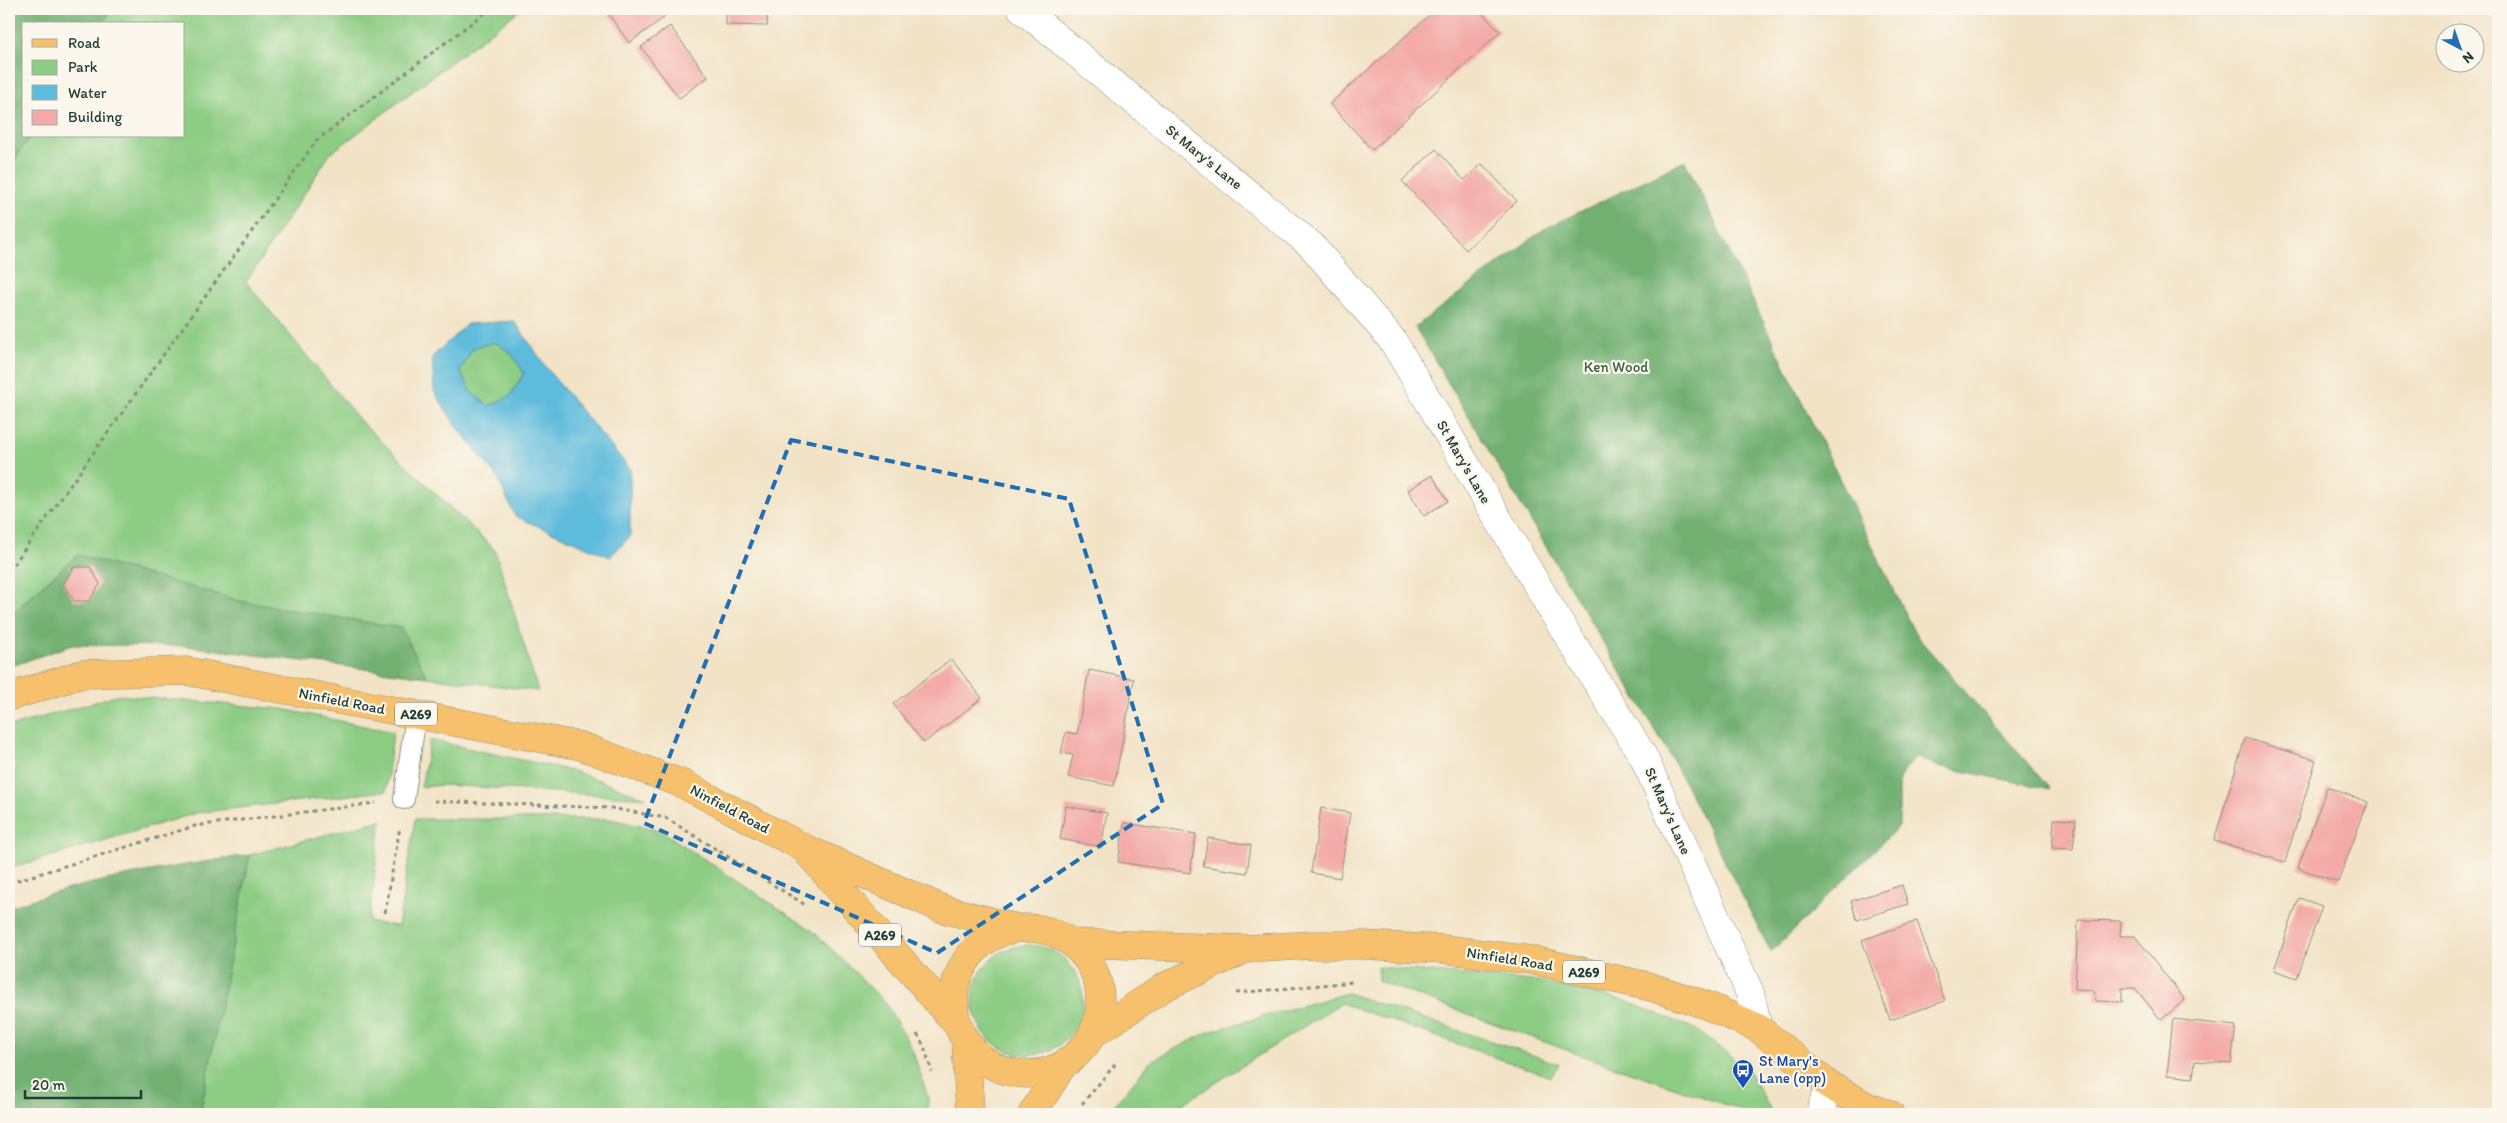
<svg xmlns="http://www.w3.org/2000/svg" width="2507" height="1123" font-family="Itim,sans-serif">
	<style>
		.green { fill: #8ccc83; stroke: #56845c }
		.forest { fill: #71b071; stroke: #487652 }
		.water { fill: #5dbbdc; stroke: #3e7c88; fill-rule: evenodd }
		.building { fill: #f3aaa8 }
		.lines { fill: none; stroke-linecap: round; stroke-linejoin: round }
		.service-casing { stroke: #88907d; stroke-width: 22 }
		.minor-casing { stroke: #88907d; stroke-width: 29 }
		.primary-casing { stroke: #88907d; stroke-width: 29 }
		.path { stroke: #88907d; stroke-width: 3; stroke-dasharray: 4 4; stroke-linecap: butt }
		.service { stroke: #fff; stroke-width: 20 }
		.minor { stroke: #fff; stroke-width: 28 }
		.primary { stroke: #f7c06c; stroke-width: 28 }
		.marked { fill: none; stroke: #1f6fb2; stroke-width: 4; stroke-dasharray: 10 6; stroke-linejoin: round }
		.labels { text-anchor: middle; stroke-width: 4.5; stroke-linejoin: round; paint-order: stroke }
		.shield { fill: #fbf7ec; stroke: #61756b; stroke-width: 1 }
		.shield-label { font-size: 14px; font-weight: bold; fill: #1f3d34 }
		.street-label { font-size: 15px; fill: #1f3d34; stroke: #fbf7ec }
		.park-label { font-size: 15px; fill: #3a6148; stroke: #fbf7ec }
		.transit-label { font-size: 15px; fill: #164399; stroke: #fbf7ec; text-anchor: start }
	</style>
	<rect width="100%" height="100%" fill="#fbf7ec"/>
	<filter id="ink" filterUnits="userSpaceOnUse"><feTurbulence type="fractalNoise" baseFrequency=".02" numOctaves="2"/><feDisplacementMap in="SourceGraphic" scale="10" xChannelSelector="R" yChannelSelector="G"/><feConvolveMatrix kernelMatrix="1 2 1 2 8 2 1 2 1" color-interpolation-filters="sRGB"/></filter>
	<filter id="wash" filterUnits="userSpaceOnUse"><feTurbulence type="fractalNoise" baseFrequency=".0096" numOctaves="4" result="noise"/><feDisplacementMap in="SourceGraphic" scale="20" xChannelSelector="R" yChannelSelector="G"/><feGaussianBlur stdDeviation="1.12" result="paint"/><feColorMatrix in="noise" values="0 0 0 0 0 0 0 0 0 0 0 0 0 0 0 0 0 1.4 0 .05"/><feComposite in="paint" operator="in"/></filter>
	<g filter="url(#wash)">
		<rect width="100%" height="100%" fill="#f2e3c6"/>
		<path class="green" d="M112 9H521L330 154 246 282 363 424 495 550 538 691 427 677 401 628 240 601 77 555 9 616V168L30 136H184V24H102Z
			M495 342 511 353 524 373 510 396 489 406 470 391 460 371 473 348Z
			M118 695 282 709 393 732 386 791 196 813 9 869V727Z
			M430 740 577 772 646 798 444 785 421 787Z
			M415 819H610L660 830 813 931 885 1002 912 1049 928 1098 927 1114H200L250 855 381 820 369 922 398 926Z
			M973 1000a55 55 0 1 1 110 0a55 55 0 1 1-110 0Z
			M1378 967 1543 982 1623 1000 1697 1030 1748 1070 1773 1114H1752L1569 1051 1378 981Z
			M1347 993 1559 1064 1551 1077 1341 1003 1167 1114H1107L1151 1061 1208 1032Z"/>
		<path class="forest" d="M9 9H112L102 24H24V136H30L9 168Z
			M1685 161 1915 634 2050 789 1937 766 1916 756 1899 778V826L1771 952 1668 751 1415 327 1544 229Z
			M77 555 240 601 401 628 427 677 186 646 72 645 9 667V616Z
			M250 855 200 1114H9V907C87 880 168 867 250 855Z"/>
		<path class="water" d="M514 321 551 374 630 469V537L610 557 515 516 497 477 455 424 434 391 432 357 467 324ZM495 342 511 353 524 373 510 396 489 406 470 391 460 371 473 348Z"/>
		<g id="blocks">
			<path class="building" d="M605 9H659L665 17 629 43Z
				M726 9H768L767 26 726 25Z
				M1436 9H1478L1500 32 1372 150 1330 104Z
				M670 26 708 77 679 98 641 47Z
				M1436 149 1464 180 1482 164 1517 201 1466 250 1402 181Z
				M1432 475 1448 501 1424 516 1408 490Z
				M74 567H90L100 584 89 601H74L63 584Z
				M951 659 982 698 924 743 893 704Z
				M1089 670 1134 679 1114 786 1068 777 1073 755 1061 753 1066 732 1077 734Z
				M2245 738 2316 760 2285 862 2214 841Z
				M2327 787 2368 802 2338 882 2298 868Z
				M1066 806 1107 813 1101 847 1060 839Z
				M1321 808 1350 813 1340 878 1311 873Z
				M2054 819 2076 820 2073 849 2052 848Z
				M1124 823 1196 834 1190 873 1118 862Z
				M1208 838 1251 845 1247 873 1203 866Z
				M1902 885 1908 904 1857 920 1851 901Z
				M2299 898 2322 906 2297 978 2274 970Z
				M2078 920 2121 921 2120 936H2135L2185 1000 2161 1020 2135 988H2122V1002L2095 1001 2094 990 2075 989Z
				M1917 921 1945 1001 1890 1020 1862 940Z
				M2173 1019 2236 1026 2231 1064 2195 1061 2193 1078 2167 1075Z"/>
		</g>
	</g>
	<g filter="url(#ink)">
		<use href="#blocks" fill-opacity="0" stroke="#88907d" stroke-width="1"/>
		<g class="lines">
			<g class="service-casing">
				<path id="service" d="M404 799 416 715"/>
			</g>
			<g class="minor-casing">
				<path id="minor" d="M1022 9 1311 245 1393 341 1553 612 1643 756 1750 993 1758 1028
					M1820 1114 1829 1085"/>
			</g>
			<g class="primary-casing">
				<path id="primary" d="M9 697 82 674 186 671 581 746 683 784 804 848 943 909 1017 928
					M810 855 956 1023
					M954 1001a73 73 0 1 1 146 0a73 73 0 1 1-146 0Z
					M1072 943 1245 949 1313 945H1362L1443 949 1532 960 1651 987 1706 1005 1758 1028 1829 1085 1868 1107 1890 1114
					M1093 1034 1164 987 1241 951
					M966 1042 970 1114
					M1032 1114 1063 1065"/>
			</g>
			<path class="path" d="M9 571 317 140 490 9
				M434 801 611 808 666 818 807 906
				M9 883 195 826 376 803
				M385 913 400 827
				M1236 993 1354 982
				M917 1034 924 1046 932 1072
				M1082 1104 1118 1061"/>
			<use href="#service" class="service"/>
			<use href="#minor" class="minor"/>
			<use href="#primary" class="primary"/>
		</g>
	</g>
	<path class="marked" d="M791 440 1069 499 1163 804 937 953 644 823Z"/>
	<defs>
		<g id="bus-pin" transform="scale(1.125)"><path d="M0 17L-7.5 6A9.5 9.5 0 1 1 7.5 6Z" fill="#1a4fb4" stroke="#fbf7ec"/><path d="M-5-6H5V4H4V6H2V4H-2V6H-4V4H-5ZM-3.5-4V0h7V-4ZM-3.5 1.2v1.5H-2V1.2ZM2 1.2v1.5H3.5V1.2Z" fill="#fff"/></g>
	</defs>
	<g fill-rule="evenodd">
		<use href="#bus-pin" x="1743" y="1070"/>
	</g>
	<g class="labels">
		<g class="shield">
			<rect x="395" y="702.5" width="42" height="23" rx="4"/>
			<rect x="859" y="923.5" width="42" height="23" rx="4"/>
			<rect x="1563" y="960.5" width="42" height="23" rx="4"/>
		</g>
		<g class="shield-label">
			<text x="416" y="719">A269</text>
			<text x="880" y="940">A269</text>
			<text x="1584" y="977">A269</text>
		</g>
		<g class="street-label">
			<text transform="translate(1204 157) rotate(39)" y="5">St Mary's Lane</text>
			<text transform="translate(1464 462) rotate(60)" y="5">St Mary's Lane</text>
			<text transform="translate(342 701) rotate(11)" y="5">Ninfield Road</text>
			<text transform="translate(730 809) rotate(28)" y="5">Ninfield Road</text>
			<text transform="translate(1668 811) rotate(66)" y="5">St Mary's Lane</text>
			<text transform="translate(1510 959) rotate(9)" y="5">Ninfield Road</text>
		</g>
		<g class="park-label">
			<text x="1616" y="372">Ken Wood</text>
		</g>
		<g class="transit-label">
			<text x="1759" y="1066">St Mary's<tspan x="1759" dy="17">Lane (opp)</tspan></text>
		</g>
	</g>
	<rect width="2507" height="1123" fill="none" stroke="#fbf7ec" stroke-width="30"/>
	<rect x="22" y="22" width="162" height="115" fill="#fbf7ec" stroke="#a3ada2"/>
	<rect x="32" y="39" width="25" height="8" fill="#f7c06c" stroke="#a3ada2"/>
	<text x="68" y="48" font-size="15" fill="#1f3d34">Road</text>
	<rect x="32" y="60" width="25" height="15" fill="#8ccc83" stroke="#a3ada2"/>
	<text x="68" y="72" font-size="15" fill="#1f3d34">Park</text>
	<rect x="32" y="85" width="25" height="15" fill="#5dbbdc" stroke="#a3ada2"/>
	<text x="68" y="98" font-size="15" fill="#1f3d34">Water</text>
	<rect x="32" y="110" width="25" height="15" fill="#f3aaa8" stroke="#a3ada2"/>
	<text x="68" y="122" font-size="15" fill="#1f3d34">Building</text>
	<g transform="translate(2460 48) rotate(139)"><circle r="24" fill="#fbf7ec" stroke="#a3ada2"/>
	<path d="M0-4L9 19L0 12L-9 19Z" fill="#1f6fb2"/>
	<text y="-8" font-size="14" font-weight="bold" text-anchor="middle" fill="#1f3d34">N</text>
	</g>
	<path d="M25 1090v8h116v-8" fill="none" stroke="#1f3d34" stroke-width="2.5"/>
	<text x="32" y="1090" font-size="15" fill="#1f3d34" stroke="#fbf7ec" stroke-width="4" paint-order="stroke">20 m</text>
</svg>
